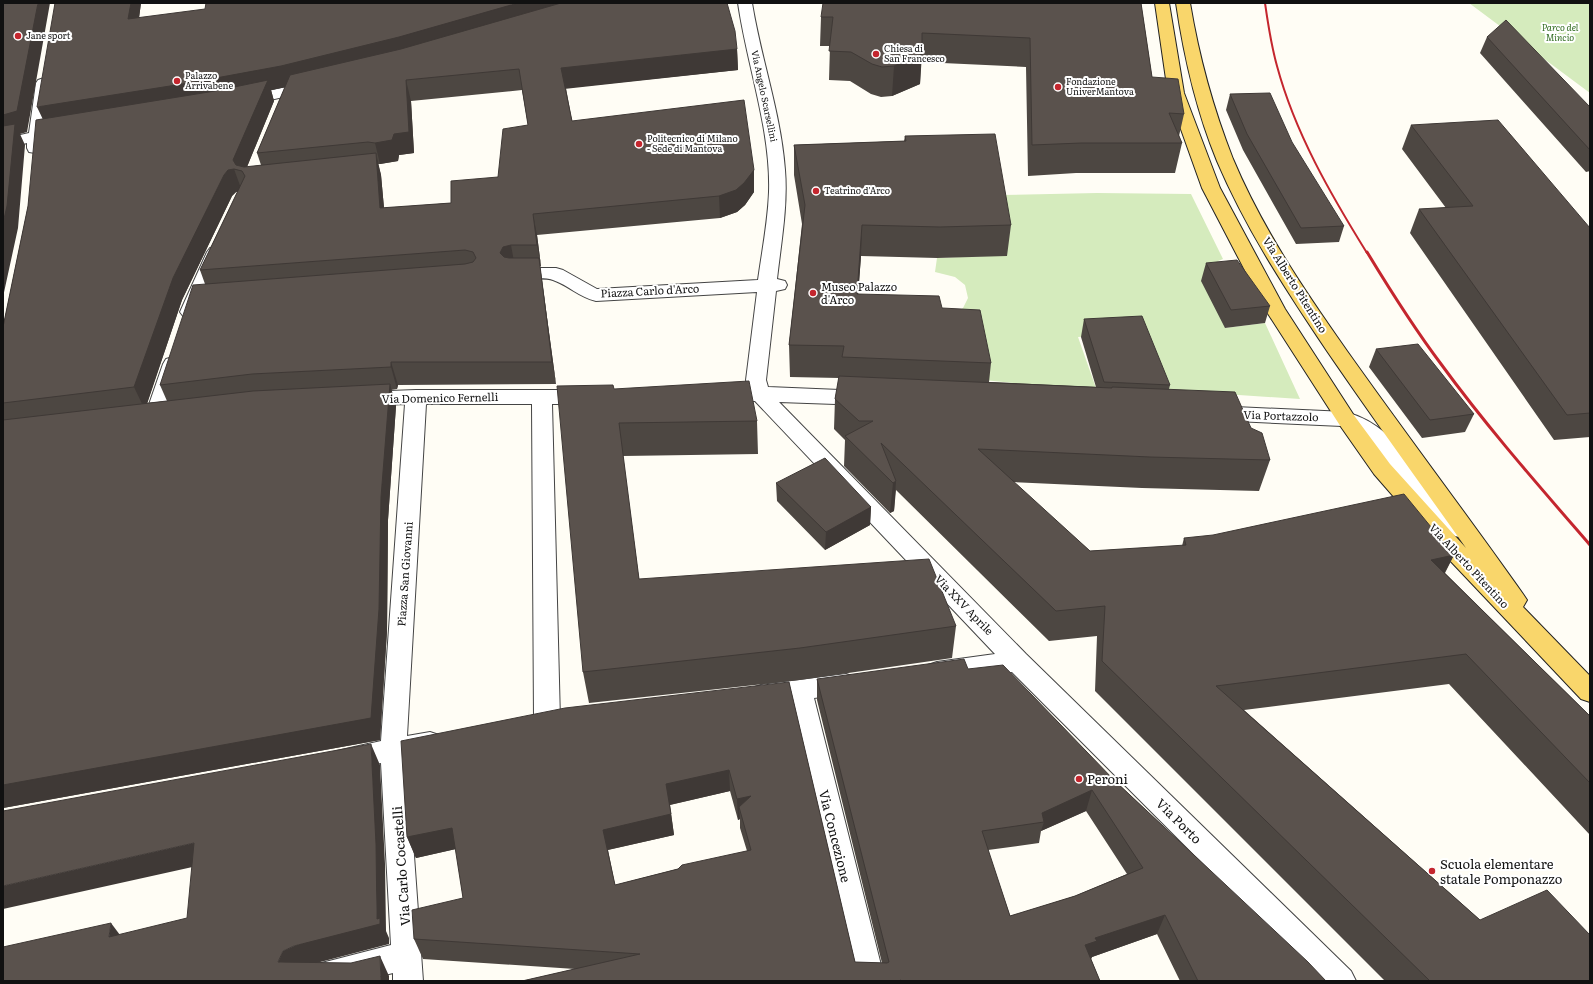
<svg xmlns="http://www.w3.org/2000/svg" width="1593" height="984" font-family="Literata,serif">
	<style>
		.green { fill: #d5ebbd }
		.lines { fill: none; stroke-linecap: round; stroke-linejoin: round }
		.minor-casing { stroke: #444; stroke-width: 2 }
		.major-casing { stroke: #222; stroke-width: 2 }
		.minor { fill: #fff; fill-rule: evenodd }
		.major { fill: #f9d66b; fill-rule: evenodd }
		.rail-far1 { stroke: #c4262e; stroke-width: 2 }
		.rail { stroke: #c4262e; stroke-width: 3 }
		.wall { fill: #4d4742; fill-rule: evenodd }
		.shaded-wall { fill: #3f3936 }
		.building { fill: #5a524d; stroke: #3f3936; fill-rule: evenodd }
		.poi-dot { fill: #c4262e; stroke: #fff; stroke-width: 1.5 }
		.labels { text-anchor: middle; stroke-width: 4; stroke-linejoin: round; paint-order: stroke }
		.far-park-label { font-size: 9px; font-style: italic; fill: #2f6b1f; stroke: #fff }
		.far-poi-label { font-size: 9px; fill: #111; stroke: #fff; text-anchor: start }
		.far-street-label { font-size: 9px; fill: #111; stroke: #fff }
		.street-label { font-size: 11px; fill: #111; stroke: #fff }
		.poi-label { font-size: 11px; fill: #111; stroke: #fff; text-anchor: start }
		.near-poi-label { font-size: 13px; fill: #111; stroke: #fff; text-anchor: start }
		.near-street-label { font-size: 13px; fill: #111; stroke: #fff }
	</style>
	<rect width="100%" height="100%" fill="#fffdf5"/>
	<path class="green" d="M1469 3H1590V93Z
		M1097 193 1191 194 1223 259 1218 261 1232 278 1225 328 1265 323 1300 399 1165 390 1138 333 1078 337 1096 388 1088 391 984 380 956 313 963 308 968 298 965 285 955 277 935 272 937 258 1007 255 1001 195Z"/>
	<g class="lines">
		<g class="minor-casing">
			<path id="minor" d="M738 3H752C761 59 781 114 785 170 788 206 781 243 777 279L785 281 787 285 785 289 776 291 766 380 768 387 864 391 871 393 874 398 871 403 864 405 779 402 1026 654 1351 971 1356 981H1320L1012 672 937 682 928 679 925 672 928 665 937 662 995 654 755 401H721L714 399 711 394 714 389 721 387H748L746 380 757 292 596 301C579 297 568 285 553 280 541 276 522 281 508 278L506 274 508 270 515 268H556L563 270 597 289 758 280C762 251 768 221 769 192 771 130 747 65 738 3Z
				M44 78 50 80 52 83 46 129 64 126 70 128 72 131 70 134 44 139 43 148 41 152 35 153 29 152 27 148V143L3 149V139L29 133 36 83 38 80Z
				M312 81 318 83 320 86 318 89 244 106 238 104 236 101 238 98Z
				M216 247 222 248 225 252 200 312 197 316 190 318 183 316 180 312 207 252 210 248Z
				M173 357 180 359 183 364 165 416 162 421 155 423 148 421 145 416 163 364 166 359Z
				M416 390H588L595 392 598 397 595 402 588 404H552L560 720 556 728 547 731 538 728 534 720 532 404H426L407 736 430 732 439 735 443 743 439 751 407 758 423 981H393V973L361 981H291L296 971 306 967 391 945 381 763 346 770 337 767 333 759 337 751 381 741 405 404 363 406 356 404 353 399 356 394 363 392Z
				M1214 406 1346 412C1395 426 1405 462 1436 495 1441 500 1446 505 1452 510 1460 517 1469 521 1474 530L1471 536 1463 538 1455 536 1436 522 1419 505 1376 448 1363 436 1342 426 1214 420 1207 418 1204 413 1207 408Z
				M846 674 855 677 858 684 855 691 846 694 814 698 885 981H855L790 702 761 705 752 702 748 695 752 688 761 685Z"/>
		</g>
		<g class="major-casing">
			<path id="major" d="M1155 3H1169L1184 93 1220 188 1285 309 1353 414 1390 464 1466 548C1420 483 1372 417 1327 351 1286 290 1246 229 1217 161 1196 110 1184 57 1176 3H1190C1199 57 1213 108 1233 159 1262 228 1304 290 1347 351 1405 433 1465 512 1523 594L1527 600 1523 607 1590 676V702L1581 699 1441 551 1374 474 1339 424 1265 309 1202 188 1168 93Z"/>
		</g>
		<use href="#minor" class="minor"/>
		<use href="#major" class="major"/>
		<path class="rail-far1" d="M1265 3C1268 24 1271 45 1277 66 1295 133 1331 195 1367 253"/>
		<path class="rail" d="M1367 252C1390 290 1414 328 1441 364 1487 427 1539 486 1590 545"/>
	</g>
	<path class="wall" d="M55 3H141L139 18 737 49 738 70 566 88 572 121 754 170V192L745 205 737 212 720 218 537 235 541 266H540L556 384 398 385 397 389 391 390 396 406 388 520 387 631 380 740 3 808V327L28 206 43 119ZM285 87 257 153 261 165 247 167 274 101 271 90ZM522 90 528 125 498 177 451 203 384 208 381 175 378 164H380L398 161 399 155 414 153 411 101ZM238 191 200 270 205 284 160 385 167 401 147 403 182 300 232 196 236 192Z
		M1141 3 1152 77 1184 114 1179 136 1182 143 1175 173H1076L1028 176 1026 67 921 62 920 84 892 96 881 97 871 94 850 81 829 80 830 46H820L821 17Z
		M1487 37 1590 107V171L1586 172 1480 53Z
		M1230 94 1344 226 1339 242 1296 244 1243 150 1226 110Z
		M1411 125 1590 228V437L1554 440 1410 233 1419 209 1446 208 1402 149Z
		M905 136 1011 225 1007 256 937 258 861 256 858 294 942 308 991 363 989 382 1096 387 1081 337 1084 319 1170 385 1169 389 1251 428 1270 460 1259 491 1142 488 1013 482 1090 551 1182 546 1184 538 1454 555 1445 573 1590 716V835L1449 684 1244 710 1480 920 1590 981H1385L1095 691 1097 636 1049 641 896 490 894 511 890 513 844 466 845 440 834 429 835 399 839 378 790 377 789 345 802 224 794 175V145L904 141Z
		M1206 263 1270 306 1265 323 1225 328 1201 281Z
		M1376 349 1474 414 1465 432 1422 438 1369 367Z
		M614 389 757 421 758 454 623 456 639 579 956 626 952 658 800 680 589 703 583 672Z
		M776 483 871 507 870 525 825 550 777 501Z
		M968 669 1114 780 1326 981H1180L1157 934 1092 957 1091 959 1100 981H522L575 969 423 959 414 939 463 898 456 849 416 858 407 837 789 682 855 962 882 963 817 700V679ZM730 791 738 820 740 819V828L747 851 615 885 608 850 674 835 670 805ZM1086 811 1127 874 1075 896 1010 916 988 850 1039 843 1041 831Z"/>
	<path class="shaded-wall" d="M38 3H50L27 132 20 134 25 145 18 228 3 297V115Z
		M131 3H141L136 40 128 19Z
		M518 3H591L287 87 271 90 274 101 244 174 242 171 47 128 37 107Z
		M737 49 738 70 564 89 561 68Z
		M922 54 920 84 892 96 894 66Z
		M406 80 411 101 414 153 399 155 398 161 380 164 375 143Z
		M376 153 381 175 386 230 380 208Z
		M234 169 242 191 236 192 232 196 182 300 145 410 134 387 173 278 224 175 228 170Z
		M754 170V192L745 205 737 212 720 218 719 196Z
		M533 214 537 235 541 266 537 245Z
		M862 225 861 256 856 325 857 294Z
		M511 245 515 267 508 269 500 253 503 247Z
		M539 258 542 280 556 384 552 362Z
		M391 362 398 385 397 389 391 367Z
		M390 384 396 406 388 520 387 631 380 740 3 808V785L381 497Z
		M896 481 894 511 890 513 893 483Z
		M871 507 870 525 825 550 826 532Z
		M1454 555 1438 585 1431 560Z
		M371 744 380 765 385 864 386 931 389 938V944L305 966 278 962 283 951 294 946 377 919Z
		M729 770 730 791 669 805 666 784Z
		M1092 790 1086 811 1041 831 1044 822 1042 813Z
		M751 796 739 807 740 819 738 820 737 799Z
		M671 814 674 835 607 850 603 830Z
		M452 828 460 848 416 858 407 837Z
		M194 843 206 864 3 909V886Z
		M1165 915 1157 934 1092 957 1090 961 1085 945 1095 938Z
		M111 923 126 943 109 937Z
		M380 956 389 976V981H381Z"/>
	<path class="building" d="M3 3H38L17 111 3 115Z
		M55 3H131L128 19 205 9 206 3H518L399 37 281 66 189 83 37 107Z
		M561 3H727L735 31 737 49 561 68 572 121 744 100 754 170 744 183 736 190 719 196 533 214 537 245H511L503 247 500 253 504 257 509 258H539L552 362H391V367L252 374 160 385 193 285 465 264 473 262 476 258 473 252 465 250 200 270 245 176 242 171 234 169 228 170 224 175 173 278 134 387 3 403V327L28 206 36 120 215 91 268 80 233 160 236 165 244 167 376 153 380 208 451 203V181L498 177 503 129 528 125 519 69 406 80 409 132 394 134 392 140 375 143 368 142 257 153 290 75 401 49Z
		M823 3H1141L1152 77 1178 79 1184 114 1169 113 1182 143H1081L1032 145 1030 38 922 33V54L894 66 882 67 872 64 851 52 829 51 833 17H821Z
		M1506 20 1590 107V150L1487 37Z
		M1270 93 1292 142 1344 226 1301 228 1247 134 1230 94Z
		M1498 120 1590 228V413L1567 415 1419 209 1473 206 1411 125Z
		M15 124 7 206 3 223V126Z
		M995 134 1011 225 940 227 862 225 857 294 939 296 942 308 980 310 991 363 842 357 844 346 789 345 805 205 794 145 906 141 905 136Z
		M1237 260 1270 306 1231 310 1206 263Z
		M1142 316 1170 385 1104 382 1084 319Z
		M1418 344 1474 414 1430 420 1376 349Z
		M839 376 1112 388V387L1235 392 1251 428 1262 433 1270 460 1150 457 978 449 1090 551 1186 545 1184 538 1213 535 1404 494 1454 555 1431 560 1590 716V783L1466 654 1216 686 1480 920 1547 890 1590 935V981H1430L1102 661 1105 606 1056 611 881 443 896 481 893 483 845 436 873 421H859L835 399Z
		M749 381 757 421 619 423 639 579 929 559 956 626 800 648 583 672 557 386 613 385 614 389Z
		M390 384 381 497 379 609 371 718 3 785V420L253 391Z
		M825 458 871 507 826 532 776 483Z
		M964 659 968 669 1003 665 1114 780 1308 962 1326 981H1198L1165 915 1095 938 1097 941 1085 945 1100 981H902L901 980 898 981H522L640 954 414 939 412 910 463 898 452 828 407 837 401 741 565 708 789 682 855 962 887 963 889 962 817 679ZM729 770 737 799 751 796 739 807 751 850 682 865 678 869 615 885 603 830 671 814 666 784ZM1092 790 1143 868 1075 896 1010 916 982 831 1044 822 1042 813Z
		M371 744 376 844 377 919 380 918V924L294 946 283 951 278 962 351 963 380 956 381 981H3V947L111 923 109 937 187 918 194 843 3 886V811Z"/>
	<g class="poi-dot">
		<circle cx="18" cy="36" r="4"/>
		<circle cx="876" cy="54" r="4"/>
		<circle cx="177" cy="81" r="4"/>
		<circle cx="1058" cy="87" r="4"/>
		<circle cx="639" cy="144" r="4"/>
		<circle cx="816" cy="191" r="4"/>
		<circle cx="813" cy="293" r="4"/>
		<circle cx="1079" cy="779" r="4"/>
		<circle cx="1432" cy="871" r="4"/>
	</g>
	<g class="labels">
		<g class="far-park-label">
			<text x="1560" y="31">Parco del<tspan x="1560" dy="10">Mincio</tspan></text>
		</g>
		<g class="far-poi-label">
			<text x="26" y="39">Jane sport</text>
			<text x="884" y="52">Chiesa di<tspan x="884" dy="10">San Francesco</tspan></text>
			<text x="185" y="79">Palazzo<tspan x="185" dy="10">Arrivabene</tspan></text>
			<text x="1066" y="85">Fondazione<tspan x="1066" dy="10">UniverMantova</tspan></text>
			<text x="647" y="142">Politecnico di Milano<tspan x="647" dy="10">- Sede di Mantova</tspan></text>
			<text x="824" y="194">Teatrino d'Arco</text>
		</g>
		<g class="far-street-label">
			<text transform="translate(764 96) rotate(78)" y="3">Via Angelo Scarsellini</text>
		</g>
		<g class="street-label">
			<text transform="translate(1295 285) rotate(58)" y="4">Via Alberto Pitentino</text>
			<text transform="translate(650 291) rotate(-3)" y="4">Piazza Carlo d'Arco</text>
			<text transform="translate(440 398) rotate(-1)" y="4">Via Domenico Fernelli</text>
			<text transform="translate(1281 416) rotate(2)" y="4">Via Portazzolo</text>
			<text transform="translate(1469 566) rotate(47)" y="4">Via Alberto Pitentino</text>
			<text transform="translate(405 574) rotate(-86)" y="4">Piazza San Giovanni</text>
			<text transform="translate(964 605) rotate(46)" y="4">Via XXV Aprile</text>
		</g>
		<g class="poi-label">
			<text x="821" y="291">Museo Palazzo<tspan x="821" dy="13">d'Arco</tspan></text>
		</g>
		<g class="near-poi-label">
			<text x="1087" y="784">Peroni</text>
			<text x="1440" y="869">Scuola elementare<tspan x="1440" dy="15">statale Pomponazzo</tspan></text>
		</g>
		<g class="near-street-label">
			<text transform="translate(1179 821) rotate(45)" y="5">Via Porto</text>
			<text transform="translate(835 836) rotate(76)" y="5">Via Concezione</text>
			<text transform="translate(401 866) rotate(-94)" y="5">Via Carlo Cocastelli</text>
		</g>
	</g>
	<rect width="1593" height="984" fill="none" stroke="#111111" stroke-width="8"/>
</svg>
